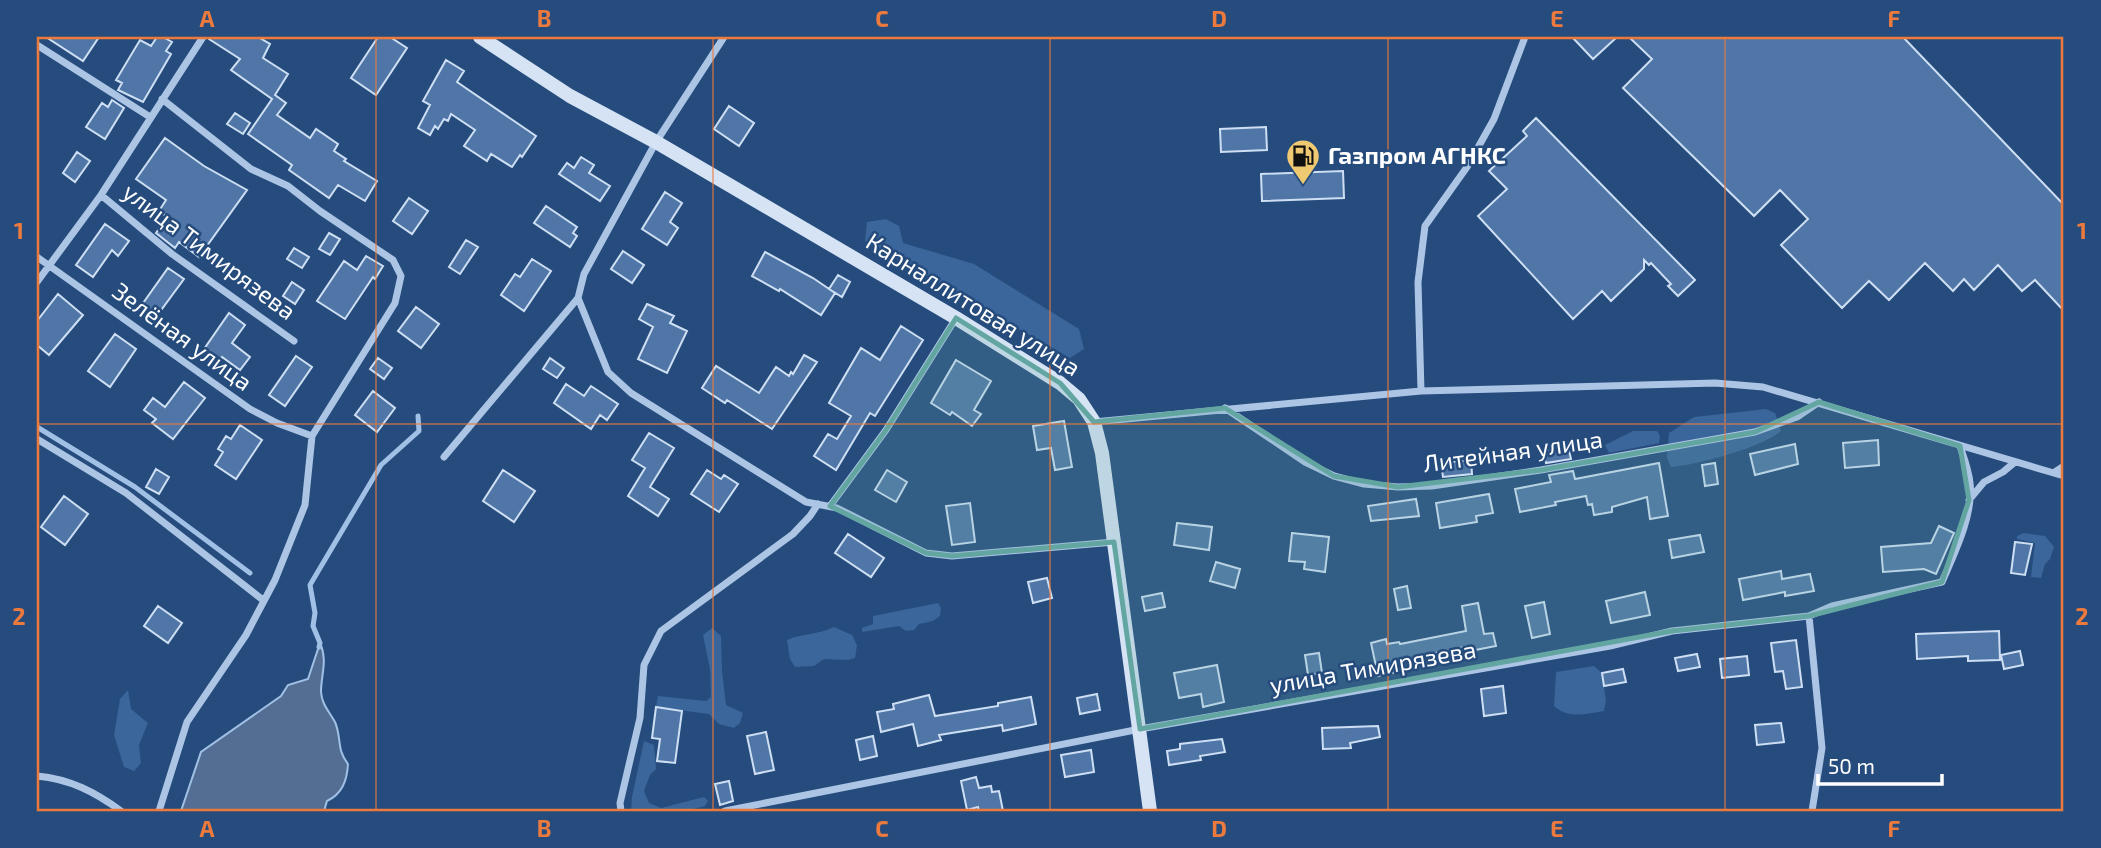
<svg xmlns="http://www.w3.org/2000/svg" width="2101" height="848" font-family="'Exo 2',sans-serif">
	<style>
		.green { fill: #3a669b }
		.water { fill: #536e92; stroke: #a0c0e5; stroke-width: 2 }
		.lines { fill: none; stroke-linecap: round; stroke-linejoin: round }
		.stream { stroke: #a0c0e5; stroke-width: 5 }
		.building { fill: #4f76a6; stroke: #cedff4; stroke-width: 2 }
		.street { stroke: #acc5e5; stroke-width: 7 }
		.secondary { stroke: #d5e3f5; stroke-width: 14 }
		.marked { fill: #63a6a1; fill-opacity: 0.2; stroke: #63a6a1; stroke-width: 5; stroke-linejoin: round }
		.grid { fill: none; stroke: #ed7a3d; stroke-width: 2; stroke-opacity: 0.55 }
		.labels { text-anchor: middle; stroke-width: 5; stroke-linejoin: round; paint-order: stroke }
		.poi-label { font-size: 24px; font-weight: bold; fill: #fff; stroke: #264c7d; text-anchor: start }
		.street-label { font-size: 24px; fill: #fff; stroke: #264c7d }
		.neatline { fill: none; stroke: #ed7a3d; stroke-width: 2.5 }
		.grid-label { font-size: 23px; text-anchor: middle; font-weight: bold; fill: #ed7a3d }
	</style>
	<rect width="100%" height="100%" fill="#264c7d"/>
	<path class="green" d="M886 219 899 226 903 243 974 264 1079 329 1084 349 1070 358 865 241 867 222Z
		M1766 409 1775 413 1781 431C1761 448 1697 465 1671 467L1667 458 1669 433 1694 417Z
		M1633 431H1657L1660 436 1659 443 1609 453 1605 445Z
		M2024 533 2045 536 2054 547 2050 559 2045 564 2041 578 2031 577 2035 543 2017 539V536Z
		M938 603 941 608 940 616 933 621 919 624 914 630 906 631 899 626 862 632V628L873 624V616Z
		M834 627 852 635 857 645 855 658 848 660 824 659 814 666 795 667 790 659 787 640C802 633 818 635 834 627Z
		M712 628 721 636 722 671 726 705 743 713 740 723 734 728 719 724 709 714 656 707 658 696 706 701 711 697 710 669 703 635Z
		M1594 666 1602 673 1606 701 1604 711C1586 714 1568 719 1554 706L1556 672Z
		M128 690 131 709 148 723 139 745 141 763 134 771 124 767 114 735 120 699Z
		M644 741 654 745 656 769 650 775 644 791 649 803 661 808 704 797 708 801 705 806 685 811H631L632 797Z"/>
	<path class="water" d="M320 643C328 661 321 674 321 692 322 705 329 711 335 722 342 738 336 749 348 764 347 781 342 794 327 801L324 811H181L201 752 281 696 288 685 308 679Z"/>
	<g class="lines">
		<path class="stream" d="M37 427 135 487 250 573
			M319 647 320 643 313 626 315 613 310 585 381 465 419 431 418 416"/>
	</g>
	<path class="building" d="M46 37H99L83 61Z
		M157 37H163L172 42 166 51 171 54 143 102 118 90 122 83 116 80 140 40 151 46Z
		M209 37H258L270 44 263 58 288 74 275 95 286 103 277 115 310 138 316 129 338 144 334 151 346 159 344 161 377 181 365 201 338 185 329 198 289 170 292 165 248 134 272 99 231 70 240 59 209 39Z
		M378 37H390L407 48 376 95 351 78Z
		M1572 37H1617L1593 59Z
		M1629 37H1903L2064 205V311L2035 280 2022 291 1998 265 1974 290 1964 279 1953 291 1925 263 1889 300 1869 281 1842 308 1781 245 1808 219 1780 190 1754 216 1623 88 1652 59Z
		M446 60 464 71 457 82 536 136 522 157 520 155 512 167 491 154 487 161 464 146 475 130 451 114 448 121 444 119 438 129 435 126 430 135 418 128 430 105 423 101Z
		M112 100 124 108 105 139 86 127 102 103 108 107Z
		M729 106 754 123 739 146 714 129Z
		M235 113 250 123 243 134 227 124Z
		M1536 118 1695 280 1678 296 1668 286 1671 284 1651 263 1649 265 1644 260V269L1611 301 1602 291 1573 319 1478 216 1507 189 1489 171 1527 136 1523 131Z
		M1266 127 1267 150 1221 152 1220 129Z
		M165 138 204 166 247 190 199 257 179 242 175 248 156 233 167 217 159 211 166 200 136 179Z
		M77 152 90 161 75 182 63 173Z
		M581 157 594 165 589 173 610 186 600 201 559 174 567 163 574 168Z
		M1343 171 1344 198 1262 201 1261 174Z
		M665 192 682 203 670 222 678 228 667 245 642 229Z
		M409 198 428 211 412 234 393 221Z
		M546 206 577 227 573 233 577 236 570 247 534 223Z
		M105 224 129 241 118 256 112 250 93 277 76 265Z
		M329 233 340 239 330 255 319 249Z
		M466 240 478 247 460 274 449 267Z
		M294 248 309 257 302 268 287 259Z
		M623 251 644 265 632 283 611 269Z
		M765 252 813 278 835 293 821 315 780 289 779 291 752 276Z
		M366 256 383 266 375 279 373 277 345 319 317 301 344 261 357 270Z
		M532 259 551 271 524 311 501 295 515 274 520 277Z
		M168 268 184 279 156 317 141 306Z
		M838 275 850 282 842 297 829 289Z
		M292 282 304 290 295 304 283 296Z
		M58 294 83 315 49 355 37 345V321Z
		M647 304 674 316 670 323 687 331 667 373 638 359 653 327 639 319Z
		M416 307 439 324 421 348 398 331Z
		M229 313 245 325 232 343 250 357 240 370 222 357 218 363 202 352Z
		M901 326 923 340 875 416 870 413 836 470 814 456 828 434 837 439 851 416 829 403 861 348 880 360Z
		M115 334 136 349 110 387 88 371Z
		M804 355 817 362 772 429 727 400 725 403 702 388 716 366 759 393 776 367 789 376 791 372 793 374Z
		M296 356 312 367 285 406 269 395Z
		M378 358 392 368 384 379 370 369Z
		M550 358 564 368 557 378 543 369Z
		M956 360 991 381 974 410 981 414 972 426 952 412 950 415 931 403Z
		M184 382 205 398 173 439 152 423 156 419 144 410 153 398 165 407Z
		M566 384 584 396 591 386 618 404 607 420 600 415 591 429 554 403Z
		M373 391 395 408 377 432 355 415Z
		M1064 421 1072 467 1055 470 1051 448 1037 450 1033 426Z
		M240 425 262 440 236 479 215 465 223 452 218 449 226 436 231 439Z
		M649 433 674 448 650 487 669 499 658 516 628 496 645 468 632 460Z
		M1878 440 1879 465 1845 468 1843 443Z
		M1795 444 1798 464 1755 475 1750 454Z
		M1568 446 1571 459 1546 463 1543 451Z
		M1471 460 1472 474 1443 477 1441 463Z
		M1659 463 1668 516 1650 519 1647 497 1612 507V512L1594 515 1592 504 1588 505 1586 496 1555 502 1556 505 1520 512 1515 489 1551 482 1549 475 1573 471 1575 479Z
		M1715 463 1718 484 1705 486 1702 465Z
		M156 469 169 477 159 494 146 487Z
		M503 470 535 491 514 522 483 501Z
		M707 470 721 479 724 475 738 484 719 512 691 494Z
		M887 470 907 482 896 502 875 490Z
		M1489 494 1493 513 1476 516 1477 522 1440 528 1436 503Z
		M64 496 88 514 65 545 41 527Z
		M1416 499 1419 516 1371 521 1368 506Z
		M970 503 975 542 952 545 946 506Z
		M1177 523 1212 527 1209 550 1174 545Z
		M1939 526 1954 533 1936 574 1924 569 1883 572 1881 547 1931 543Z
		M1292 533 1329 537 1325 572 1304 569 1305 562 1289 561Z
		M848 534 884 558 871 577 835 553Z
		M1700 535 1704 552 1672 558 1669 540Z
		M2015 542 2032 544 2025 575 2011 573Z
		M1216 562 1240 569 1235 588 1210 581Z
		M1781 571 1782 579 1810 574 1814 591 1785 596V592L1743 600 1739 579Z
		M1047 578 1052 598 1033 603 1028 582Z
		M1407 586 1411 608 1398 610 1394 589Z
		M1645 592 1650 615 1611 623 1606 601Z
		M1162 593 1165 607 1145 611 1142 597Z
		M1544 602 1550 634 1532 638 1525 606Z
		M1478 603 1484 634 1493 633 1496 646 1470 651 1469 646 1403 660 1405 670 1378 676 1371 643 1386 639 1387 644 1399 642 1400 644 1466 631 1462 606Z
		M158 606 182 623 168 643 144 626Z
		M1999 631 2000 660 1968 661V656L1917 659 1916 634Z
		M1796 640 1802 687 1786 689 1783 671 1775 672 1771 643Z
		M2020 651 2023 665 2004 669 2001 655Z
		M1319 653 1322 673 1308 675 1305 655Z
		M1697 654 1700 667 1678 671 1675 658Z
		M1747 656 1749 675 1722 678 1720 659Z
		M1217 665 1224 702 1203 707 1201 694 1179 698 1174 673Z
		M1623 669 1626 682 1604 686 1602 673Z
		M1503 686 1506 713 1484 716 1481 689Z
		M1097 694 1100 710 1080 714 1077 698Z
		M929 695 935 716 998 706V703L1031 697 1036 724 1003 731 1002 725 939 735 941 740 918 746 913 724 881 732 877 712 894 709 893 704Z
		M656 707 682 711 675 763 657 761 660 739 652 738Z
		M1781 723 1784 742 1757 745 1755 725Z
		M1378 726 1380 737 1350 743 1351 748 1323 749 1322 728Z
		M766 732 774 770 755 774 747 736Z
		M873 736 877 756 860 760 856 740Z
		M1222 739 1225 752 1200 756 1201 760 1169 765 1167 751 1180 749V744Z
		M1091 750 1094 772 1065 777 1061 755Z
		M976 777 979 788 991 786 992 792 999 791 1003 811H979L978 807 967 810 961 781Z
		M729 781 733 801 720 805 715 784Z"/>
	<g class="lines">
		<path class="street" d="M724 37 656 142 584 274 578 298 608 372 631 393 806 502 837 508 926 553 952 556 1114 542
			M37 45 150 117
			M101 195 172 254 294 341
			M37 257 250 409 277 423 312 436
			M37 282 101 195 203 37
			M1421 391 1418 282 1425 226 1467 167 1494 119 1525 37
			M1225 408 1305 462 1334 476 1364 484 1398 487 1432 486 1541 470 1755 432 1797 417 1819 402
			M1094 422 1421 391 1715 383 1763 387 2064 476
			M37 439 126 493 263 600
			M444 457 578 298
			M2055 472 2064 466
			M1969 500 1984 482 2003 472 2015 462
			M830 506 886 430 956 318
			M1809 616 1822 748 1812 811
			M37 776C70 779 95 792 121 811
			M159 811 187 722 246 635 275 580 305 505 312 436 395 303 401 276 393 260 320 211 288 186 251 169 162 99
			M621 811 620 803 640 718 644 665 661 631 793 534 810 516 818 504
			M725 811 1140 729 1610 646 1672 631 1809 616 1832 606 1942 582C1954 554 1974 514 1970 483 1969 471 1964 458 1960 446"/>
		<path class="secondary" d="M480 37 570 96 656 142 956 318 1060 383 1079 399 1094 422 1102 453 1150 811"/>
	</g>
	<path class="marked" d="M956 318 1060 383 1094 422 1225 408 1334 476 1398 487 1541 470 1755 432 1819 402 1960 446 1969 500 1942 582 1809 616 1672 631 1140 729 1114 542 952 556 926 553 830 506 886 430Z"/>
	<path class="grid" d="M376 37V811M713 37V811M1050 37V811M1388 37V811M1725 37V811M37 424H2064"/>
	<defs>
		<g id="fuel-pin" transform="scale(1.75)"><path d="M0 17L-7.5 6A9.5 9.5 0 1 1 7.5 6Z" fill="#eec971" stroke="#264c7d"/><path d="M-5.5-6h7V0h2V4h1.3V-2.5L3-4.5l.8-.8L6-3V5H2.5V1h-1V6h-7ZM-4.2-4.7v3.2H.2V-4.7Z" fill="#111"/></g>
	</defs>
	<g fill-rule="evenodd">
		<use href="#fuel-pin" x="1303" y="156"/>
	</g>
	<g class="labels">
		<g class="poi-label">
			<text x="1328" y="164">Газпром АГНКС</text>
		</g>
		<g class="street-label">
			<text transform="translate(209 252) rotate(37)" y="8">улица Тимирязева</text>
			<text transform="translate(973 305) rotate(32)" y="8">Карналлитовая улица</text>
			<text transform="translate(182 337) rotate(36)" y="8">Зелёная улица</text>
			<text transform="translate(1513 452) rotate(-8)" y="8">Литейная улица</text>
			<text transform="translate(1373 668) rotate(-10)" y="8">улица Тимирязева</text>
		</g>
	</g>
	<rect width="2101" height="848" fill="none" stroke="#264c7d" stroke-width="77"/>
	<path d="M1818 774v10h124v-10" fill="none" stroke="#ffffff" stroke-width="3.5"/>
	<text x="1828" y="774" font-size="21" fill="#ffffff" stroke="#264c7d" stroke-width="5" paint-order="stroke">50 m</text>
	<rect x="38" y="38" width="2024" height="772" class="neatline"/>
	<g class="grid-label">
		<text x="207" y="27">A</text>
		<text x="544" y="27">B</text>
		<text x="882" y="27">C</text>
		<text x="1219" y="27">D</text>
		<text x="1557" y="27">E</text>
		<text x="1894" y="27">F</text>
		<text x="19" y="239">1</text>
		<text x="2082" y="239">1</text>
		<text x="19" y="625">2</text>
		<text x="2082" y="625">2</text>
		<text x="207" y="837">A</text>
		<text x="544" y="837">B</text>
		<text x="882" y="837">C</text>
		<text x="1219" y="837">D</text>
		<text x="1557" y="837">E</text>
		<text x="1894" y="837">F</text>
	</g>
</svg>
